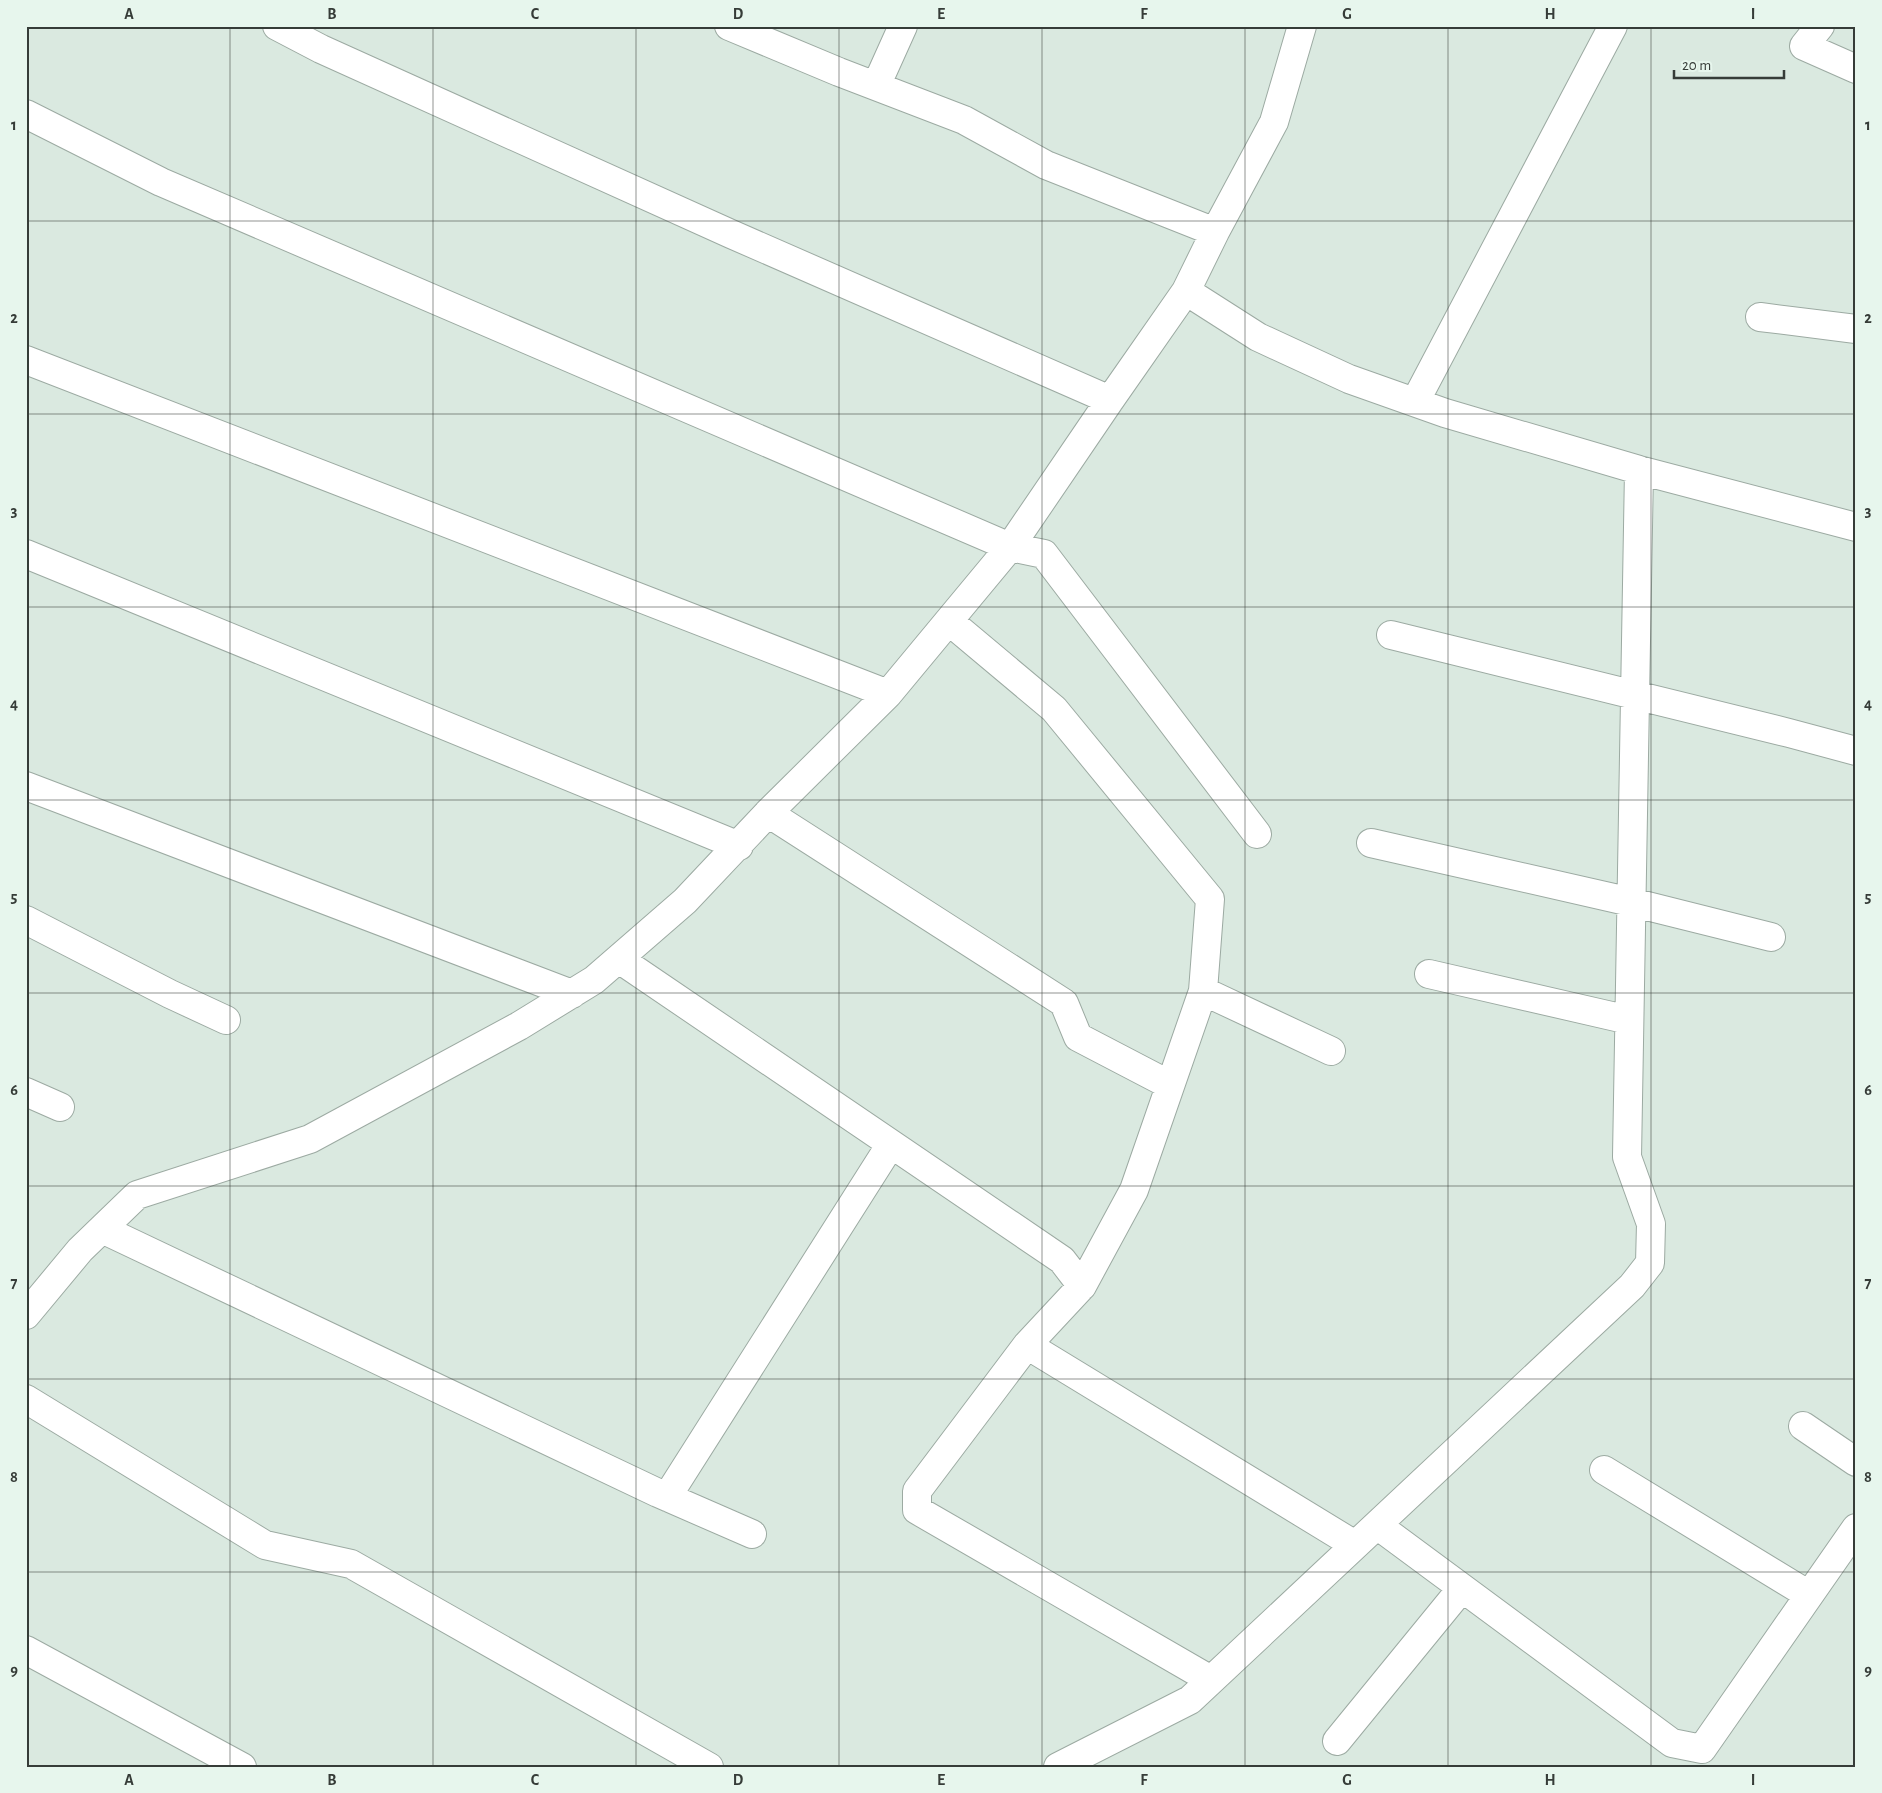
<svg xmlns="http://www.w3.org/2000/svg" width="1882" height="1793" font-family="'Alegreya Sans',sans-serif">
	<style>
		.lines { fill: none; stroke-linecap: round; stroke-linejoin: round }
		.minor-casing { stroke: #9caaa2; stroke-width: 30 }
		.minor { stroke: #fff; stroke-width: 28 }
		.grid { fill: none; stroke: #363c38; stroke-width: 1; stroke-opacity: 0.55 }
		.neatline { fill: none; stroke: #363c38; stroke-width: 2 }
		.grid-label { font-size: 16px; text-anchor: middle; font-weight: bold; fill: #363c38 }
	</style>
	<rect width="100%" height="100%" fill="#dae9e0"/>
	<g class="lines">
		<g class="minor-casing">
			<path id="minor" d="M277 26 321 49 731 234 1110 400
				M729 26 839 72 964 120 1046 165 1215 232
				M1820 26 1804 46 1856 69
				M876 86 903 26
				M26 114 161 182 1010 547 1044 554 1257 834
				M1186 291 1258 337 1349 379 1445 413 1639 470 1856 527
				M1760 317 1856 329
				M26 360 888 694
				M1415 402 1613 26
				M26 554 739 846
				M949 621 1054 709 1210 899 1203 991 1134 1190 1082 1286
				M1391 635 1789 733 1856 751
				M26 786 572 994
				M768 813 1064 1003 1078 1037 1170 1085
				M1371 843 1631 902 1771 937
				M26 920 170 994 226 1020
				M619 959 1062 1260 1082 1286 1027 1345 917 1491V1510L1211 1680
				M1429 974 1629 1020
				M1203 991 1331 1051
				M26 1092 60 1107
				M102 1229 658 1493 752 1534
				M26 1315 80 1250 137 1195 310 1139 519 1026 594 980 685 901 768 813 888 694 1010 547 1110 400 1186 291 1215 232 1274 122 1302 26
				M1027 1345 1355 1545
				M26 1399 265 1545 351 1564 709 1767
				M1803 1426 1856 1462
				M1604 1470 1809 1595
				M667 1497 891 1144
				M1377 1525 1672 1743 1702 1749 1856 1528
				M26 1650 242 1767
				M1337 1741 1462 1588
				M1058 1767 1190 1700 1632 1286 1650 1263 1651 1224 1627 1157 1639 470"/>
		</g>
		<use href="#minor" class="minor"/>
	</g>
	<path class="grid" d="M230 26V1767M433 26V1767M636 26V1767M839 26V1767M1042 26V1767M1245 26V1767M1448 26V1767M1651 26V1767M26 221H1856M26 414H1856M26 607H1856M26 800H1856M26 993H1856M26 1186H1856M26 1379H1856M26 1572H1856"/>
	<rect width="1882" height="1793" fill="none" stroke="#e7f6ed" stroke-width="55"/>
	<path d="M1674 70v8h110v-8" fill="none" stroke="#363c38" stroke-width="2.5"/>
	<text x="1682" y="70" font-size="15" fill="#363c38" stroke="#e7f6ed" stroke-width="4" paint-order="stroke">20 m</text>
	<rect x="28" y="28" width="1826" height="1738" class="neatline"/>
	<g class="grid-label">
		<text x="129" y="19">A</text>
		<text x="332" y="19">B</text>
		<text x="535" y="19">C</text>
		<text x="738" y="19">D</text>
		<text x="941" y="19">E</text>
		<text x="1144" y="19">F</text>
		<text x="1347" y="19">G</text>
		<text x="1550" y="19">H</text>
		<text x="1753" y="19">I</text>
		<text x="14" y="130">1</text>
		<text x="1868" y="130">1</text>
		<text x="14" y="323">2</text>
		<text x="1868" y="323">2</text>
		<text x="14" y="516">3</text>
		<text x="1868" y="516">3</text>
		<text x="14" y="709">4</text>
		<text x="1868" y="709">4</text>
		<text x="14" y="902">5</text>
		<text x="1868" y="902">5</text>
		<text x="14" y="1095">6</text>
		<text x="1868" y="1095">6</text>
		<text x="14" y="1288">7</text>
		<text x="1868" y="1288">7</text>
		<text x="14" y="1482">8</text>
		<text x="1868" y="1482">8</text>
		<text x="14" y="1675">9</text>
		<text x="1868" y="1675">9</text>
		<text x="129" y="1785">A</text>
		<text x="332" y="1785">B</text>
		<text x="535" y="1785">C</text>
		<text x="738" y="1785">D</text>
		<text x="941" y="1785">E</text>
		<text x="1144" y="1785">F</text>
		<text x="1347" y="1785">G</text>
		<text x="1550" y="1785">H</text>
		<text x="1753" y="1785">I</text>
	</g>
</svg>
